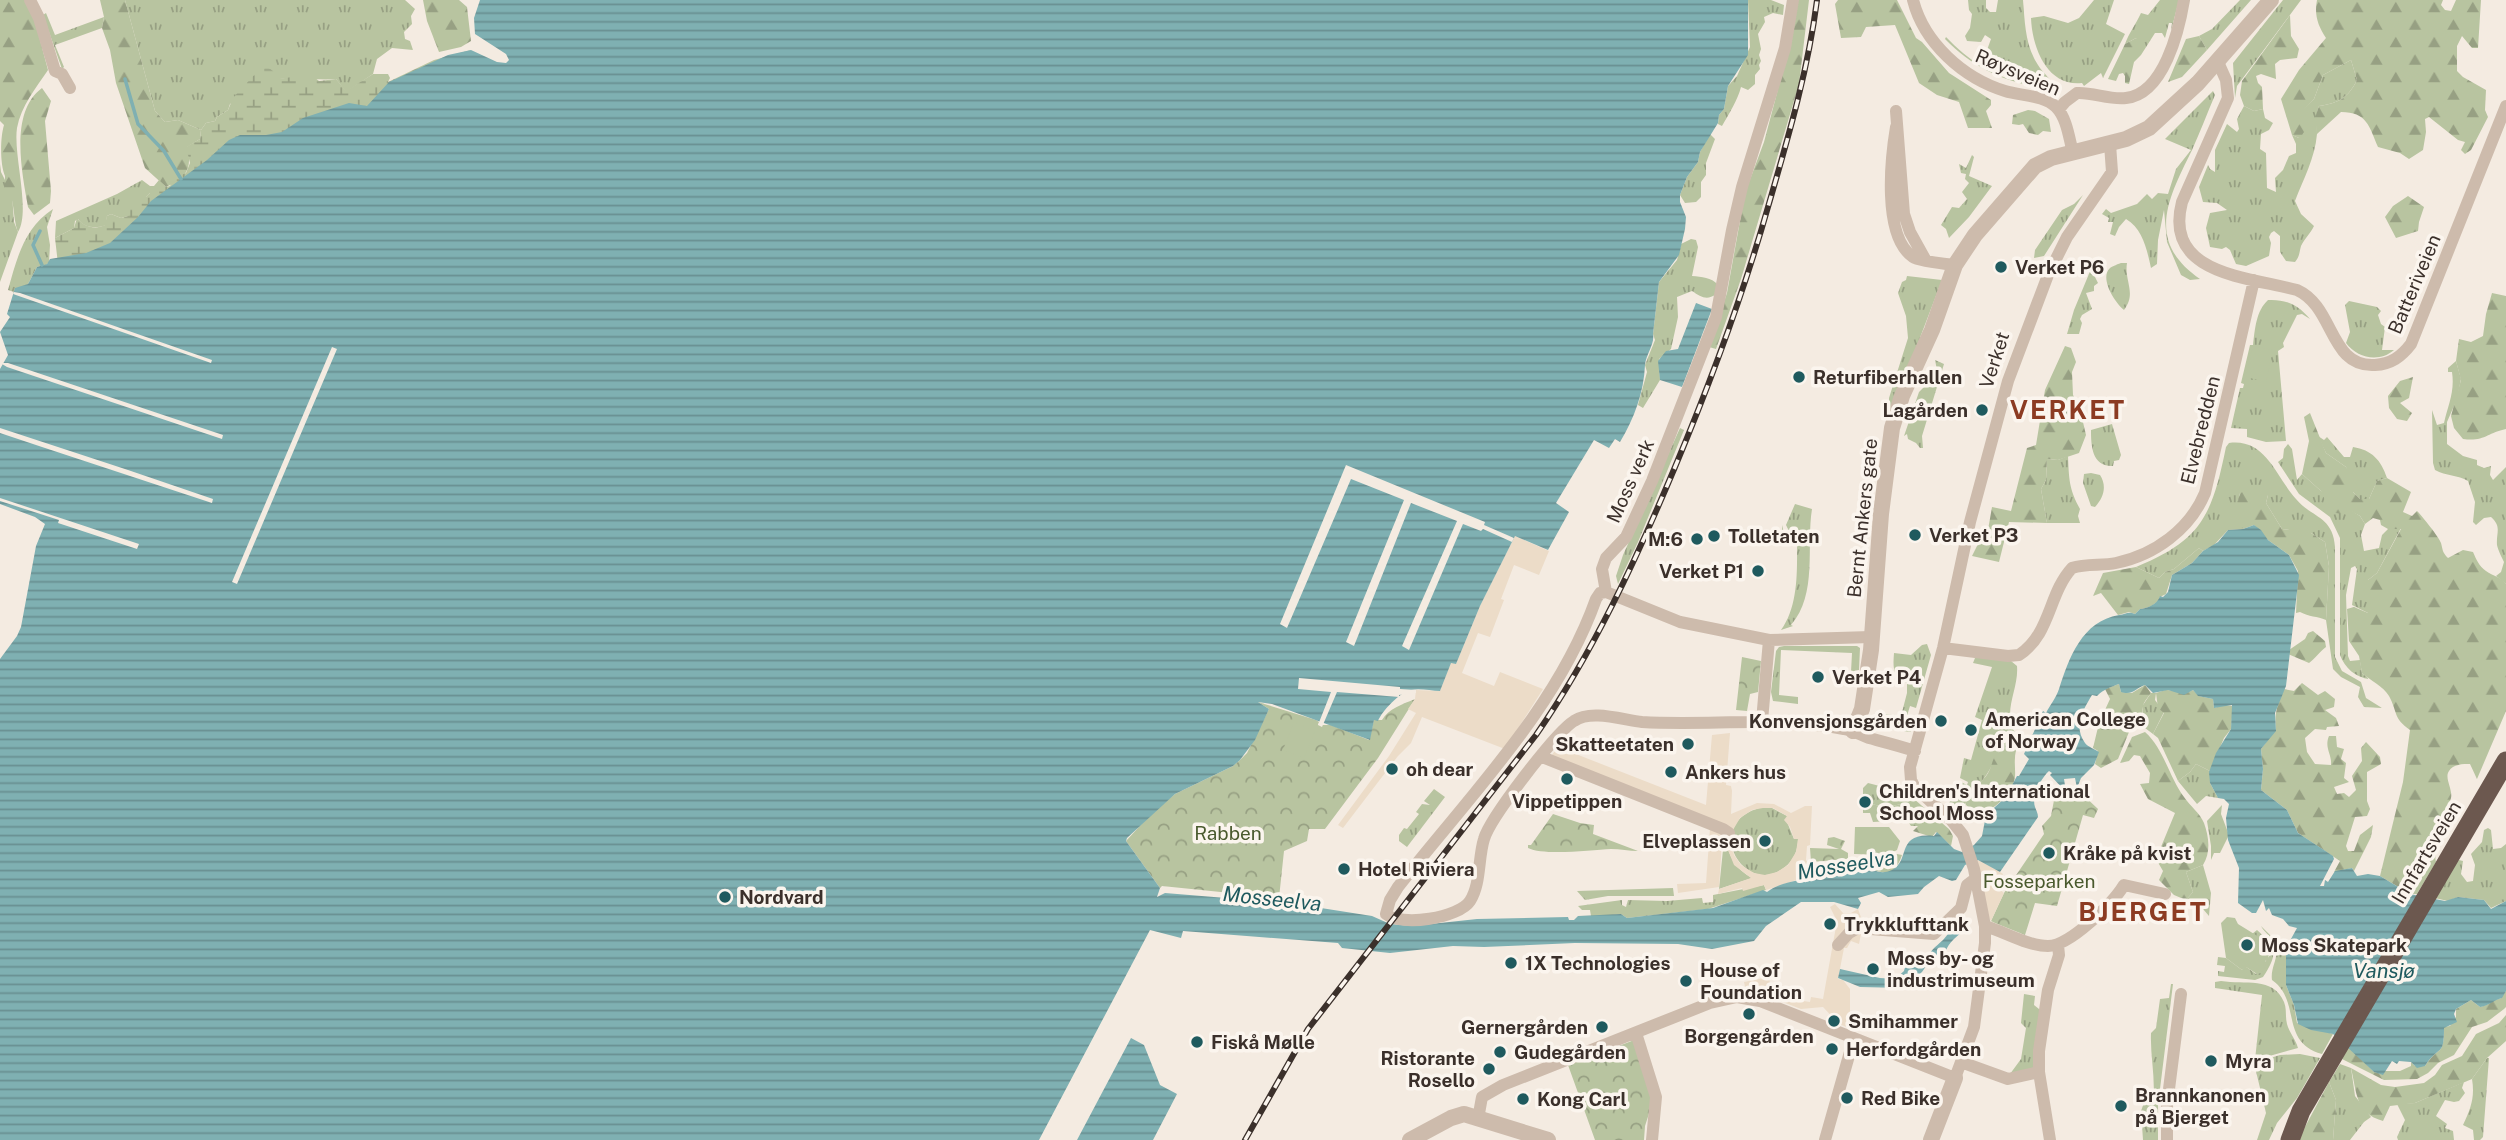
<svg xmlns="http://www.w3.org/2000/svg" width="2506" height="1140" font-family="'Public Sans',sans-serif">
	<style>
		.grass { fill: url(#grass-tufts) }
		.forest { fill: url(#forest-firs) }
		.wetland { fill: url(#wetland-marsh) }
		.park { fill: url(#park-crowns) }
		.garden { fill: #b8c4a0 }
		.plaza { fill: #ecdcc8; fill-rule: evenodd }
		.water { fill: url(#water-rules) }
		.pier { fill: #f4ebe1 }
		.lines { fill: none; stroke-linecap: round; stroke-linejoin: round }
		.stream { stroke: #7fb0b2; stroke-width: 3.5 }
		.minor { stroke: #cdbbac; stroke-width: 12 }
		.tertiary { stroke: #cdbbac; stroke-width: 16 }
		.trunk { stroke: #6c584f; stroke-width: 19 }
		.rail-casing { stroke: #3b302b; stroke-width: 6 }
		.rail { stroke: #fbf5ee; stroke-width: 3.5; stroke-dasharray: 10; stroke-linecap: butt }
		.poi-dot { fill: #1f5a5e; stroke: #fbf5ee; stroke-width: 2.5 }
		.labels { text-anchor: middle; stroke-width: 7; stroke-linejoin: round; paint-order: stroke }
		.street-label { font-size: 19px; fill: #3b302b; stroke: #fbf5ee }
		.poi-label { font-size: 19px; font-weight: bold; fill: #3b302b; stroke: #fbf5ee; text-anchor: start }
		.park-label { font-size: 19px; fill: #4a5a2e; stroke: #fbf5ee }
		.water-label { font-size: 21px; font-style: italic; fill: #1f5a5e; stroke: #fbf5ee }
		.district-label { font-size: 26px; font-weight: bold; letter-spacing: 2px; fill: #8c3b22; stroke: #fbf5ee }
	</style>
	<defs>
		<pattern id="grass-tufts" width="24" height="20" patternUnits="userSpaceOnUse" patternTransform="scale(1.75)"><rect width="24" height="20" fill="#b8c4a0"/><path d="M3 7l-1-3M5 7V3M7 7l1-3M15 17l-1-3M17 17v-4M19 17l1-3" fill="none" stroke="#97a083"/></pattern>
		<pattern id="forest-firs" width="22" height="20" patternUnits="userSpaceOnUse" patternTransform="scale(1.75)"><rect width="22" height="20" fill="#b8c4a0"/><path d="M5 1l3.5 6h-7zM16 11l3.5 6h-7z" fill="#97a083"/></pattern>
		<pattern id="wetland-marsh" width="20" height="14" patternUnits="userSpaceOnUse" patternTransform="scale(1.75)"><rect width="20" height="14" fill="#b8c4a0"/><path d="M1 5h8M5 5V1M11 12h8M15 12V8" fill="none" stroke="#97a083"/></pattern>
		<pattern id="park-crowns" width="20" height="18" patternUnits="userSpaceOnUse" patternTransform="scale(1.75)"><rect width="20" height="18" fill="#b8c4a0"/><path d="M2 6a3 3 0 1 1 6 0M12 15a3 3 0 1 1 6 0" fill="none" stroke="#97a083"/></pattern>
		<pattern id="water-rules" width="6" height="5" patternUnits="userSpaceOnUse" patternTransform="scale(1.75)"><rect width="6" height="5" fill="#7fb0b2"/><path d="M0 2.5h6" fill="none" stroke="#699091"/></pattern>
	</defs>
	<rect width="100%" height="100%" fill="#f4ebe1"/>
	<path class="grass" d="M125 0H405L415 9 411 16 412 24 404 32 405 39 410 41 413 50 392 48 377 59 373 74 346 92 336 79C317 81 298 76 280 79 263 82 245 96 230 104L228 110 217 117 215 121 206 123 201 130 178 120 165 122 155 111Z
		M1748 0H1771L1784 5 1783 15 1773 13 1764 17 1765 22 1758 34 1761 49 1759 55 1761 61 1759 65 1760 69 1755 75V84L1748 90 1741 87C1738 99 1729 114 1722 126L1718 124 1719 115 1724 109 1728 86 1737 76 1750 47Z
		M1968 0H1986V8L1990 12H1996L1998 0H2023C2025 23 2025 45 2038 65 2043 73 2051 79 2055 87L2053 90C2010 84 1975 70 1945 39L1946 37C1967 59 1997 81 2029 82L2030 79 1992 65 1997 55 1991 59 1987 50 1991 39 1985 35 1981 42 1967 41 1965 36 1970 28 1972 14 1969 10Z
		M2094 0H2114L2106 24 2125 34 2103 78 2101 73 2084 86 2082 83C2047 87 2032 47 2031 18L2044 16 2068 23 2079 18Z
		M2160 0H2179L2171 31 2172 23H2169L2165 38 2162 33H2155L2141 55V46L2136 38 2125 44C2129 33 2136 24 2141 13L2148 15Z
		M2240 0H2251L2207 50 2199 36 2212 29Z
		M2283 0H2301L2237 86 2235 98 2233 63Z
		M46 13 55 35 104 17 102 28 55 45 64 67 62 69 43 15Z
		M2351 60 2357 80C2348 98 2339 103 2319 106 2315 117 2317 123 2317 134 2315 158 2303 180 2295 201L2301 214 2314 226C2311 233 2304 239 2301 246 2299 253 2300 256 2295 262L2286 261 2280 252V236L2274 231 2271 233 2269 237 2271 243 2269 256 2246 266 2236 264 2230 250 2226 247 2222 249 2210 247 2206 228 2210 213 2227 210 2217 203 2203 202 2199 187 2208 165 2210 169 2215 172V150L2227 124 2237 132 2239 129 2237 119 2244 106 2254 111 2263 109 2265 118 2273 123 2269 130 2261 134 2260 149 2266 153 2267 188 2276 192 2275 178 2283 170 2289 156 2296 153V144L2292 135 2299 138 2301 112 2314 99 2323 75Z
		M2213 91 2215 95C2207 114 2200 132 2192 150 2168 199 2145 241 2200 279L2190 280 2181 275 2167 242 2164 210 2158 240 2157 264 2151 268C2147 250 2143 229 2126 219L2119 227 2115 236 2110 234 2113 222H2108L2109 218 2102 214 2106 209 2111 213 2137 204 2147 194 2152 199 2158 193 2168 194 2176 169 2191 150 2165 139Z
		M1710 134 1715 139 1706 163V175L1701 182V197L1696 202 1685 203 1680 195 1687 177 1698 162 1700 152Z
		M1972 155 1974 157 1969 176 1992 186 1969 217 1949 238 1946 229 1941 225 1952 207 1959 208 1967 199 1962 192 1969 183 1965 179 1966 174 1961 173 1959 164 1966 168Z
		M0 164 1 172 12 194 14 222 18 232 0 282Z
		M142 180 150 186V193L128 216 121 218 111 214 107 216 106 225C96 229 84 228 78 219L75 221 74 228 55 238 56 221 117 194Z
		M2083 195 2044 256 2034 258 2035 250 2062 210 2074 204Z
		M53 209 47 227 50 245 49 262 46 265 37 267 28 284 14 292 8 290C17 258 24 228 53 209Z
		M1691 239 1696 240 1698 247 1692 276C1702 277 1711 277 1718 285L1716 294C1707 301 1701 297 1692 291L1677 297 1678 317 1671 349 1659 359 1660 380 1643 408 1638 405 1647 372 1645 365 1655 340 1653 334 1659 282 1677 260 1681 244Z
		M2121 263H2127C2124 281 2137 293 2124 310 2115 303 2099 278 2110 268 2111 267 2120 263 2121 263Z
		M2091 269 2098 283 2094 286V291L2086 293 2092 309 2082 315 2080 319 2082 323 2079 334H2067L2074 310Z
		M1907 276 1942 280 1889 419V398L1908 338 1906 316 1898 293 1902 282 1906 280Z
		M2268 300C2286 299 2298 305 2310 319L2302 314 2297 315 2283 343 2284 347 2278 351 2286 441 2266 442 2247 437V429L2231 428 2240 388H2243L2244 384 2241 383 2250 345H2253C2255 329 2256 311 2268 300Z
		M2349 301 2377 307 2381 311 2378 315 2381 324 2385 327 2382 350H2394C2379 363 2357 358 2346 343L2350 332 2345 305Z
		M1935 360 1944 364 1922 436 1923 448H1920L1916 443 1908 439 1907 434 1904 436 1919 392 1930 381 1937 370Z
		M2456 361 2461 379 2457 399 2447 422V444L2463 456 2477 460V465L2484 468 2491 466 2490 475 2493 480 2506 467V584L2496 576 2501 572 2504 562C2502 558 2498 550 2497 545 2496 532 2502 527 2491 517L2484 518 2476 525 2473 522 2475 502 2468 481C2458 475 2446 476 2435 470L2433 463 2432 410 2437 425 2444 423C2448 405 2455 392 2452 372H2448V368Z
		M2112 424 2121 455 2119 460 2114 461 2113 466C2092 467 2091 446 2091 430Z
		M1680 428 1684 430 1638 542 1618 584 1616 576 1623 555Z
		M2318 436 2324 440 2327 437 2344 457H2350L2353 447C2372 450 2381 460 2387 478L2377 481 2369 499H2360L2353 492 2346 467 2326 453Z
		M2229 443C2266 438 2276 477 2296 499 2312 518 2333 516 2335 547V657L2342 671 2361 682 2366 698 2382 708 2364 707 2358 697 2360 687 2341 677 2333 669 2326 620 2329 566 2325 542 2311 533 2282 529 2266 503 2268 495 2240 493C2237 506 2237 517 2243 529L2228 530 2214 545 2203 551 2199 548 2174 569 2165 572 2159 578 2136 567C2202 540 2212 515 2226 447Z
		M2288 444 2292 449 2297 480 2302 474 2321 491 2360 516 2365 524 2361 535 2364 551 2379 548 2382 535 2388 529 2401 528 2377 573 2368 580V613L2352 605 2357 569 2355 566 2351 568 2346 595 2348 656 2350 661 2360 660 2362 673 2369 679C2355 677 2345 668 2340 655V538L2330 517 2299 494 2278 462 2283 458 2284 449Z
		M2068 456C2069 479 2069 489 2080 509L2078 516 2080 523H2047L2041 489 2046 480 2047 459 2058 460Z
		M2091 473 2100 475C2107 486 2104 497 2095 507L2091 506 2083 483 2084 474Z
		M1795 504 1812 509C1806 546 1818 594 1791 625L1793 626 1781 630C1799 605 1797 569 1797 540L1782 537V525L1785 537H1799L1798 532 1789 531 1786 525Z
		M1927 644 1931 655 1916 708 1910 706 1906 719 1913 721 1911 732 1865 726V721L1873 720 1876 713 1901 716 1907 693V683C1892 678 1893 666 1894 653L1911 655 1922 645Z
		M1784 646H1857L1860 648 1859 670 1851 672 1852 653 1781 650 1779 695 1798 697V704L1773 701 1771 692 1776 651 1779 647Z
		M1981 657 2011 661 2017 666C2019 689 2002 711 2015 733L2006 732C2002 748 1995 761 1987 774 1979 787 1967 792 1965 807L1962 809V820L1949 804 1955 785 1961 782 1967 785 1968 782 1960 778 1964 758 1971 760 1982 720 1975 717 1992 667 1973 663 1975 658Z
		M2151 693H2156L2155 700 2164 712 2153 734 2145 728H2138L2143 722V705Z
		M2196 764 2210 771V783L2218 798 2206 796 2197 804 2178 781 2190 772Z
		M1868 783 1899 791 1904 790 1914 799C1896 807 1881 810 1863 800V788Z
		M1434 789 1445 797 1407 847 1399 841V835L1404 828 1407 829 1419 814 1416 812 1422 804 1430 805 1424 801Z
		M2222 805 2221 814 2229 835 2220 853H2214L2211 860V846L2207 821Z
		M1763 807 1772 808 1787 816V822L1794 839H1798C1798 850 1794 860 1785 867 1745 900 1699 822 1763 807Z
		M2488 828 2491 830 2493 849 2501 848 2506 844V901L2491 908 2484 900 2458 897 2448 901 2417 894 2459 860 2463 861 2461 874 2467 882 2473 881 2475 865 2471 854 2482 842 2484 830Z
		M1897 854 1902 855C1892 884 1879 869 1861 866 1851 865 1836 869 1827 872H1822L1821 868 1855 862 1861 865Z
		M2203 865 2211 893 2209 916 2203 909 2186 900 2193 892 2186 872Z
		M1764 885 1766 890 1708 909 1627 918 1621 914 1595 917 1591 916 1590 910H1582L1578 906 1622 900V905L1626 907 1628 900 1667 901 1702 898 1703 903 1713 902V895Z
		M1673 888 1674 896H1608L1585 900 1577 891Z
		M2261 926 2275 940 2279 947 2286 948V985L2294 1005 2297 1023 2333 1034 2322 1054C2279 1042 2302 1001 2272 980 2270 967 2280 957 2275 945 2272 937 2264 932 2261 926Z
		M2257 930C2277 948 2278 954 2263 977L2255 980 2218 976V971L2224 972 2225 966 2217 965 2218 957 2226 958 2242 970 2245 966 2256 974 2273 951 2252 934Z
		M2221 981C2245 985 2273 976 2284 1002 2287 1009 2285 1016 2287 1024 2289 1032 2296 1040 2298 1048L2255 1060 2262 995 2215 988V982Z
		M2171 984H2173L2158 1105V1140H2143L2141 1111 2145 1100 2153 1103C2156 1079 2150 1056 2151 1033L2156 1028 2160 999 2169 998Z
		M2024 994 2035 996 2034 1005 2039 1009 2040 1013 2034 1064 2033 1068 2010 1074 2021 1059 2026 1028 2021 1023Z
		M2300 1054 2320 1058 2297 1098 2277 1123 2269 1140H2257L2266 1113 2254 1063 2280 1055Z
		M2487 1058H2489L2483 1137 2480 1140H2474L2473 1130 2463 1125C2471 1108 2475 1097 2472 1079Z
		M2340 1064 2351 1068 2355 1096 2371 1117 2364 1122 2350 1140H2333L2336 1100 2329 1082Z
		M2464 1082 2462 1088 2465 1093 2459 1101 2454 1102 2445 1100 2436 1116 2447 1124 2445 1128 2453 1131 2454 1140H2398L2397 1137 2405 1120 2397 1104 2415 1103Z"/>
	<path class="forest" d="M0 0H27L31 6 48 70C36 88 21 106 17 128 13 155 31 211 18 232 12 216 16 198 5 187V176C0 165 0 138 4 125L0 121Z
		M100 0H125L155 111 165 122 178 120 201 130 200 139 187 147C193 168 186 179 166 187L145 168 116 83 110 50 102 28 104 17Z
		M423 0H459L467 7 471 41 461 47 439 52 427 21Z
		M1797 0H1809L1799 84 1741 279 1716 349 1709 347 1727 293 1745 193 1764 142 1777 93Z
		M1838 0H1897L1916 38 1922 42 1949 73 1991 100V105L1986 111 1992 128H1968L1959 102 1937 95 1919 83 1895 25 1866 27 1861 37 1841 38 1835 4Z
		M2317 0H2443L2441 5 2445 10 2451 11 2456 0H2481L2478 48H2472L2462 36 2457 46V71L2463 77 2486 90 2485 110 2488 117 2471 150 2465 154 2461 150 2465 142 2458 140 2429 117 2425 119 2426 132 2423 150 2409 159 2400 153 2378 147C2369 126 2367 112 2341 112L2317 134 2315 118 2319 106C2339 103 2348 98 2357 80L2351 60 2323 75 2314 99 2302 112 2305 131 2299 138 2292 135 2281 99 2299 70 2326 38C2318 26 2314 15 2317 0Z
		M2290 15 2291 36 2299 49 2297 58 2280 60 2275 64 2276 79 2261 74 2256 76 2258 83 2262 87 2263 109 2254 111 2244 106 2240 95 2242 81Z
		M2199 36 2207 50 2182 77 2168 82 2186 39Z
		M2136 38 2141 41V55L2134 62 2129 84 2125 83V76L2123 73 2119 74 2116 81 2108 79 2125 44Z
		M42 88 51 101 45 121 51 191 50 203 34 215 28 207C22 173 9 112 42 88Z
		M2028 110 2035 111 2049 119 2051 132 2043 131 2038 135 2029 133 2023 124 2019 125 2012 124 2013 115Z
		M2408 196 2424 207 2419 222 2418 231 2396 238 2385 217 2393 206Z
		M2492 293 2506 296V429C2487 433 2484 442 2463 439L2454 428 2451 416 2461 380 2456 361 2459 339 2471 342 2483 336 2486 314Z
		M2065 346 2071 348 2076 362 2072 372 2073 395 2079 405 2086 435 2079 453 2058 460 2047 459 2046 480 2041 489 2047 523 2009 522 1999 562 1972 556 1980 540 1988 530 1992 507 2011 511 2027 448 2036 445 2045 390Z
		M2413 377 2409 398 2400 403 2412 413 2407 421 2397 419 2389 408 2388 396 2400 381Z
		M2310 413 2326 453 2346 467 2355 481 2353 492 2360 499H2369L2377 481 2387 478 2411 492 2403 512 2412 516 2417 511C2422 516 2439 537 2441 543 2443 550 2442 552 2448 558L2463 550 2473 552C2476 559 2479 566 2486 571 2493 576 2501 577 2506 584V711L2477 779 2470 764C2463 764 2453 764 2449 771 2444 778 2453 789 2451 798 2447 812 2432 849 2436 862L2417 894H2410L2380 876 2403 782 2410 730C2393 718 2398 713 2389 696 2383 686 2371 681 2362 673L2359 656 2349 641 2347 609 2354 607 2368 613V580L2377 573 2401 529H2388L2381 525 2380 520 2373 518 2365 524 2360 516 2347 509 2342 514 2330 512 2321 491 2302 474 2309 441 2304 417Z
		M2253 487H2266L2268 495 2266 503 2282 529 2290 530 2305 526 2311 533 2325 542 2329 566 2326 620C2317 616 2309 617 2300 612L2296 613 2298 571 2289 555 2268 540 2254 525 2243 529 2231 512 2237 505 2240 493Z
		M2199 548 2203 551 2192 563 2172 575 2166 594 2160 597C2158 604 2147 609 2140 609L2135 614 2129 612 2118 615 2101 593 2093 596 2103 573 2136 567 2159 578 2165 572 2174 569Z
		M2313 631 2325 641 2326 647C2319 652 2316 658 2309 663L2288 654 2289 650 2305 639 2308 633Z
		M2302 683 2318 695 2325 691 2335 699 2334 707 2325 710 2336 718 2339 726 2327 727 2326 730 2315 729 2305 738 2307 752 2315 764 2331 765C2332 754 2324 748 2329 736H2336L2337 747 2344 749 2341 759 2346 763 2344 778 2349 782 2334 787 2337 794 2344 793 2349 797 2356 790 2352 776 2362 761 2361 748 2366 742 2380 757 2381 764 2367 772V801L2370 809 2367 816 2355 817 2346 846 2348 851H2354L2360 835 2373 825 2371 837 2354 871 2352 868 2334 872 2340 861 2298 833 2287 810 2261 790 2263 769 2261 749 2276 729C2274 714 2278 701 2284 689L2294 691Z
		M2119 684 2121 692 2132 693 2145 685 2151 693C2149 696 2146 699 2144 703 2139 718 2151 722 2129 732L2118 759 2101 768 2095 764 2098 751 2093 748 2099 723 2110 699 2105 689Z
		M2165 690C2177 689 2181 697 2193 690L2199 696 2213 699 2214 708 2224 705 2233 706 2231 729 2224 738 2210 771 2196 764 2190 772 2178 781 2158 738 2153 734 2164 713 2158 708 2156 693Z
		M2006 732 2021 736C2019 743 2015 751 2015 758 2014 766 2017 776 2013 784 2007 798 1992 812 1977 814L1966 805C1966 790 1981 785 1988 773 1994 762 1991 758 2002 749L2001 743Z
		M2145 732C2164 749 2169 777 2184 797 2190 806 2200 813 2204 823 2209 837 2211 852 2203 865L2186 872 2193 892 2186 900 2174 895 2159 880 2163 871 2156 859 2175 813 2148 799 2140 784 2149 783 2150 773 2140 756 2134 755 2129 761 2120 763 2132 737Z
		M1914 799 1949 829 1953 836 1951 846 1936 832 1932 837 1913 831 1918 826H1911L1905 817 1890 821 1873 822 1870 813H1863V800C1881 810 1896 807 1914 799Z
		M2506 991V1007L2504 1009 2487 1022 2472 1027 2454 1055 2438 1063 2428 1073 2417 1079 2384 1080 2342 1059 2348 1046 2374 1072 2383 1074 2385 1071H2400L2411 1066V1062L2415 1066H2425C2439 1044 2444 1058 2444 1027L2450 1026 2456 1017V1009L2471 1000 2480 1007C2488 1006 2492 999 2500 999Z
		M2506 1015V1041L2487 1058 2472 1079 2415 1103 2390 1106 2383 1121C2355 1113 2357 1093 2351 1068L2381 1085 2395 1087 2424 1083 2435 1075 2442 1065 2462 1056 2476 1034 2499 1023Z
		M2329 1082 2336 1100 2333 1140H2298Z"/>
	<path class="wetland" d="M471 50 174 228 58 264 55 238 74 228 77 218C84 227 95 230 105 225L107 216 111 214 121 218 128 216 130 208 137 197H146L150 193V186H154L159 180 166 187 170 186 175 178 186 173 190 163 186 147 200 139 201 130 206 123 215 121 217 117 228 110 233 98 256 73 267 67 273 71 277 79 293 77 296 73 314 77 319 81 336 79 346 91 373 74H388L390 78 388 82 434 60Z"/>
	<path class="park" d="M1742 657 1761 661 1758 692 1750 694 1747 711 1736 710Z
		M1415 699 1378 758 1325 829H1309L1307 841 1284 851 1279 898 1162 886 1160 888 1126 841 1150 815 1175 794 1233 766 1240 760 1247 753 1269 709 1258 702 1316 720 1319 722 1318 725H1331L1369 740 1374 720H1382C1388 709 1403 704 1415 699Z
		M2081 793 2098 809 2094 818 2083 815 2057 906 2035 903 2025 935 1995 923 1991 921 2004 893 2044 834 2042 826 2051 816 2055 795 2063 797Z
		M1553 814 1580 823 1594 825 1593 834 1638 851C1629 851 1620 849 1611 849 1592 850 1544 856 1528 848V845H1531Z
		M1834 837 1845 841 1841 849 1848 853V859L1811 862 1810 848 1839 849 1827 845 1828 838Z
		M1637 1039 1654 1098 1645 1126 1644 1140H1595L1568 1065Z"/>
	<path class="garden" d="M2253 346 2273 350 2266 382 2246 377Z
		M1294 722 1315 731 1304 758 1283 750Z
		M1855 827H1889L1900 841 1897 850 1887 855 1854 854Z
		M1724 840H1726C1728 856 1737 870 1752 878L1719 889Z
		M2227 917 2235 918 2238 924 2272 945 2273 951 2268 957 2270 959 2265 961 2266 966 2261 973 2257 974 2246 967 2242 970 2226 958 2221 923Z"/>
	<path class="plaza" d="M1515 536 1549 551 1539 575 1514 565 1501 599 1504 600 1490 637 1478 633 1462 673 1494 686 1500 672 1543 689 1505 749 1422 717 1411 743 1398 756 1343 828 1338 825 1389 756 1416 713 1408 709 1415 699 1416 690 1440 691 1451 662 1456 664 1480 606Z
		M1730 733 1726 785 1731 786 1732 791 1731 814 1757 803 1774 804 1791 813 1805 806H1812L1810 845 1807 846 1806 860 1813 872 1809 876 1766 890 1764 885 1743 891 1742 888 1718 894 1719 889 1751 878 1734 865 1724 840 1722 842 1719 887 1678 893 1677 884 1706 883 1710 828 1551 756 1558 747 1706 805 1712 735ZM1763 808H1773L1787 816 1784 820 1790 827 1794 839H1798L1796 852 1788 865 1777 872 1765 875 1754 873 1741 865 1734 855 1731 841 1733 830 1740 818 1752 810Z
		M1977 860 1990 865 2003 874 1996 886 2004 893 1991 921 1987 915Z
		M1835 904 1843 913H1851L1858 909 1863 923 1859 944 1851 941 1847 948H1844L1838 979 1843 980 1850 989V1021H1854V1030L1839 1024 1823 1007 1801 1009 1762 994 1746 991 1744 982 1769 977 1770 984 1785 986 1784 992 1797 995 1796 1000 1810 1002 1811 997 1823 999 1837 921 1830 907Z"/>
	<path class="water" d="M480 0H1748V55L1728 86 1724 109 1719 115 1718 123 1700 152 1698 162 1687 177 1680 195V202L1686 217 1685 229 1679 255 1659 282 1653 334C1655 344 1646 354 1645 365 1644 392 1634 419 1620 442L1615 439 1609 448 1594 440 1556 503 1569 512 1548 550 1515 536 1480 606 1456 664 1451 663 1440 691C1431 691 1420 688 1411 690 1400 692 1382 711 1378 721L1374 720 1370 740 1272 704 1258 702 1269 709 1255 740 1240 760 1233 766 1175 794 1127 838 1126 841 1160 888 1157 897 1165 893 1289 903 1372 916 1390 924 1412 926 1477 919 1568 917 1569 920H1574L1578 916 1621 914 1627 918 1713 908 1763 890 1767 892C1781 881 1803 880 1820 877 1823 876 1825 873 1828 871 1835 867 1853 865 1861 866 1873 868 1879 876 1892 870 1911 861 1895 832 1934 836L1937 832 1954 849 1962 852 1974 845 1982 836 1986 815 2005 798 2017 776H2019L2029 759 2024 754 2043 711 2046 713C2050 705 2056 698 2059 689 2069 658 2082 621 2119 615 2126 614 2128 611 2135 614L2140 609C2146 609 2158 604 2160 596L2163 597 2168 592 2172 575 2192 563 2203 551 2218 542 2228 530 2243 529 2254 525 2261 530 2268 540 2289 555 2299 575 2286 686 2275 713 2276 731 2261 749 2263 769 2261 790 2287 810 2298 833 2333 856 2334 859 2320 886H2324L2325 880 2328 882 2335 871 2352 868 2357 876 2368 874 2380 876 2410 894 2445 901 2458 897 2484 900 2491 909 2506 901V991L2502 998C2494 1000 2488 1006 2480 1007L2471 1000 2456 1009 2454 1014 2457 1022 2444 1028C2444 1058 2439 1044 2425 1066L2417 1068 2411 1062 2399 1061 2397 1064 2392 1061 2383 1075 2374 1072 2333 1034 2311 1030 2298 1024 2294 1005 2286 985V948L2297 928 2289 926 2283 919 2272 915 2269 908 2266 911 2263 900 2256 913H2252L2238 903 2239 868 2228 840 2226 818 2229 804 2224 799 2218 798 2210 783 2209 772 2216 753 2231 729 2232 705 2214 708 2213 699 2198 696 2193 690 2184 695 2168 690 2153 693 2145 685C2136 688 2132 696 2121 692L2119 684C2111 687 2104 689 2097 696L2092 695C2083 710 2073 726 2085 743 2088 747 2095 749 2099 752L2094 765 2081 778 2077 788 2075 778 2064 779 2066 792 2050 775 2052 773 2049 771C2042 777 2031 796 2035 807 2036 810 2038 813 2038 817L2000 872 1978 860 1965 865 1956 880 1952 881 1939 876 1924 887 1918 894 1888 897 1879 892 1858 898 1861 903 1858 909 1834 902H1801L1766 926 1754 941 1712 949 1678 944 1575 943 1484 947 1453 946 1390 953 1342 948 1338 943 1183 931 1181 938 1150 930 1039 1140H0V659L17 636 21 627 36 546 45 524 35 517 0 504V369L8 355 0 332 10 317 7 314 15 288 28 284 37 267 47 264 50 259 86 253 110 243 138 217 151 201 207 160 229 140 240 135H266L282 132 303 118 349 103 367 106 389 82 448 55 471 50 497 62 506 63 509 60 506 54 475 34 474 18Z
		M1696 303 1712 309 1682 387 1660 380 1658 361 1666 351 1678 349Z
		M1962 923 1965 929C1957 937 1949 941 1945 953L1938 957 1933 956 1922 972 1903 988 1860 987 1838 978 1840 969 1880 978 1895 979 1904 971 1906 963 1916 964 1924 962C1931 950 1934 948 1943 940 1951 932 1950 925 1962 923Z
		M1131 1038 1144 1045 1160 1085 1177 1094 1153 1140H1077Z"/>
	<path class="pier" d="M14 292 20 293 212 360 211 363 13 294Z
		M332 347 337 349 311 410 237 584 232 582Z
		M3 363H8L223 435 222 439 7 367 2 364Z
		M0 428 128 470 213 499 212 503 42 447 0 433Z
		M1346 465 1485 522 1484 525 1514 538 1512 542 1483 529 1481 531 1463 524 1409 650 1402 646 1457 521 1411 503 1354 646 1346 642 1404 500 1351 479 1287 628 1280 624Z
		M0 498 139 544 137 549 58 523 59 520 0 501Z
		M1299 678 1400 687V689L1416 690V693L1399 695V697L1337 692 1322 727 1318 725 1331 692 1298 689Z"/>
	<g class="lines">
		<path class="stream" d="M125 79 138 124 164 151 181 179
			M40 231 33 245 42 265"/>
		<path class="minor" d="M30 0 39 18 55 71 62 74 70 88
			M1793 0 1785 48 1742 187 1732 230 1716 317 1652 481 1626 537 1606 558 1602 569 1606 592 1600 593 1596 599C1557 709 1469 796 1398 887L1390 900 1386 914C1401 927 1459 918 1470 901 1481 884 1478 858 1484 839 1490 818 1556 732 1574 721 1591 709 1623 720 1642 722 1709 726 1778 716 1844 729 1853 730 1860 735 1869 738 1884 742 1900 746 1915 751
			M1913 0C1924 43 1963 78 2005 91 2021 96 2044 95 2056 107 2067 118 2069 138 2073 153
			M2218 62 2226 80 2228 98 2182 202C2163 275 2249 277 2297 290 2335 307 2329 368 2375 365 2391 364 2401 357 2411 344L2506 106
			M2059 109 2065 102 2077 93C2093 92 2109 100 2126 98 2164 94 2179 30 2184 0
			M1896 111 1904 214 1910 232 1925 259
			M1896 127C1891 157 1882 236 1913 257 1919 261 1946 264 1955 265
			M1606 592 1680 622 1769 640 1871 637
			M1943 648 2008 656 2019 655C2051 634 2048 594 2072 568 2086 563 2102 566 2116 563 2155 555 2190 529 2205 493L2254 280
			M1762 721 1769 640
			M1542 757 1723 829 1729 833
			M1985 926C2005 932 2028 946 2048 946 2070 946 2113 903 2124 885L2165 894
			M1838 945 1849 933 1858 928 1934 934 1961 908 1967 885 1975 879
			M1636 1033 1656 1097 1652 1140
			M1961 1062 2008 1079 2039 1072
			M1478 1119 1482 1097 1503 1085 1710 1003 1737 997 1760 1001 1955 1078 1974 1027 1985 943V926L1974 869 1963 835 1951 820 1914 786 1911 780 1910 767 1943 648 1970 522 2008 381 2048 275 2067 237 2112 172 2110 144
			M1825 1140 1854 1038
			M2050 1140 2039 1072V1051L2048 990 2059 955 2058 945
			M2167 1140V1105L2181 994"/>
		<path class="tertiary" d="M1853 731 1862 709 1871 650 1881 514 1892 428 1902 396 1932 330 1955 265 1975 235 2035 166 2051 158 2126 139 2149 128 2198 83 2271 0
			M1410 1140 1451 1118 1464 1114 1548 1140
			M1931 1140 1955 1078"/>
		<path class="trunk" d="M2290 1140 2301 1111 2315 1087 2506 761"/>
		<g class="rail-casing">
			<path id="rail" d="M1245 1140 1308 1029 1536 735C1594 651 1636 560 1675 467 1711 381 1743 295 1768 207 1788 138 1808 71 1817 0"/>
		</g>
		<use href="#rail" class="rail"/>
	</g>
	<g class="poi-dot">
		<circle cx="2001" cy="267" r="7"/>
		<circle cx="1799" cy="377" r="7"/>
		<circle cx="1982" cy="410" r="7"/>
		<circle cx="1915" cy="535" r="7"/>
		<circle cx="1714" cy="536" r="7"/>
		<circle cx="1697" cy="539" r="7"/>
		<circle cx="1758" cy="571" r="7"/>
		<circle cx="1818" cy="677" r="7"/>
		<circle cx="1941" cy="721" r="7"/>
		<circle cx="1971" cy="730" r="7"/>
		<circle cx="1688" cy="744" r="7"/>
		<circle cx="1392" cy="769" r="7"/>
		<circle cx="1671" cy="772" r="7"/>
		<circle cx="1567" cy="779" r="7"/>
		<circle cx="1865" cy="802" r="7"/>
		<circle cx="1765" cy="841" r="7"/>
		<circle cx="2049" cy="853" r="7"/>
		<circle cx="1344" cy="869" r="7"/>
		<circle cx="725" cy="897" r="7"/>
		<circle cx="1830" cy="924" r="7"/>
		<circle cx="2247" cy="945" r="7"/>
		<circle cx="1511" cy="963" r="7"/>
		<circle cx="1873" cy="969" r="7"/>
		<circle cx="1686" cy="981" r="7"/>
		<circle cx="1749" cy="1014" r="7"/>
		<circle cx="1834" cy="1021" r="7"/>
		<circle cx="1602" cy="1027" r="7"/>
		<circle cx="1197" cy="1042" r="7"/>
		<circle cx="1832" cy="1049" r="7"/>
		<circle cx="1500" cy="1052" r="7"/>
		<circle cx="2211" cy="1061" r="7"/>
		<circle cx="1489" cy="1069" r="7"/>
		<circle cx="1847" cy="1098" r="7"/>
		<circle cx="1523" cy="1099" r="7"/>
		<circle cx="2121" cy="1106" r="7"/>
	</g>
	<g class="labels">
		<g class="street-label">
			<text transform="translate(2018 72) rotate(23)" y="7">Røysveien</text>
			<text transform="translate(2414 284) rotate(-67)" y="7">Batteriveien</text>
			<text transform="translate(1994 360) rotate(-72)" y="7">Verket</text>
			<text transform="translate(2200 430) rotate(-76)" y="7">Elvebredden</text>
			<text transform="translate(1630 481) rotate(-66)" y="7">Moss verk</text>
			<text transform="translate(1862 518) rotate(-84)" y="7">Bernt Ankers gate</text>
			<text transform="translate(2426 852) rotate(-59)" y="7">Innfartsveien</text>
		</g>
		<g class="poi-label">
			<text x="2015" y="274">Verket P6</text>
			<text x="1813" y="384">Returfiberhallen</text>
			<text x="1968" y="417" text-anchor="end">Lagården</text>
			<text x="1929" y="542">Verket P3</text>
			<text x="1728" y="543">Tolletaten</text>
			<text x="1683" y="546" text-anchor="end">M:6</text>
			<text x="1744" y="578" text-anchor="end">Verket P1</text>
			<text x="1832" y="684">Verket P4</text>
			<text x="1985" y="726">American College<tspan x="1985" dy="22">of Norway</tspan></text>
			<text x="1927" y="728" text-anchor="end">Konvensjonsgården</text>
			<text x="1674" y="751" text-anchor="end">Skatteetaten</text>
			<text x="1406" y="776">oh dear</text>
			<text x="1685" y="779">Ankers hus</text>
			<text x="1879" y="798">Children's International<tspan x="1879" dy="22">School Moss</tspan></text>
			<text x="1567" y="808" text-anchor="middle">Vippetippen</text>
			<text x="1751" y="848" text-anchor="end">Elveplassen</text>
			<text x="2063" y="860">Kråke på kvist</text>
			<text x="1358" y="876">Hotel Riviera</text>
			<text x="739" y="904">Nordvard</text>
			<text x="1844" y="931">Trykklufttank</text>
			<text x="2261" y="952">Moss Skatepark</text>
			<text x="1887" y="965">Moss by- og<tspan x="1887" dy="22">industrimuseum</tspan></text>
			<text x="1525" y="970">1X Technologies</text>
			<text x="1700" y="977">House of<tspan x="1700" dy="22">Foundation</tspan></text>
			<text x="1848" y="1028">Smihammer</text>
			<text x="1588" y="1034" text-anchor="end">Gernergården</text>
			<text x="1749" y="1043" text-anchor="middle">Borgengården</text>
			<text x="1211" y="1049">Fiskå Mølle</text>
			<text x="1846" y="1056">Herfordgården</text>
			<text x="1514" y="1059">Gudegården</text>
			<text x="1475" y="1065" text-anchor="end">Ristorante<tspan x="1475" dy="22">Rosello</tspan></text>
			<text x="2225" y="1068">Myra</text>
			<text x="2135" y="1102">Brannkanonen<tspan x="2135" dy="22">på Bjerget</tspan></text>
			<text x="1861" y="1105">Red Bike</text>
			<text x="1537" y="1106">Kong Carl</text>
		</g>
		<g class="park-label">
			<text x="1228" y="840">Rabben</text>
			<text x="2039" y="888">Fosseparken</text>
		</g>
		<g class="water-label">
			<text transform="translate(1846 865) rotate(-9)" y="7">Mosseelva</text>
			<text transform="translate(1272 899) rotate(6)" y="7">Mosseelva</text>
			<text x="2384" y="978">Vansjø</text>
		</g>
		<g class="district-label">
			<text x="2068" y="419">VERKET</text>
			<text x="2143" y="921">BJERGET</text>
		</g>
	</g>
</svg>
